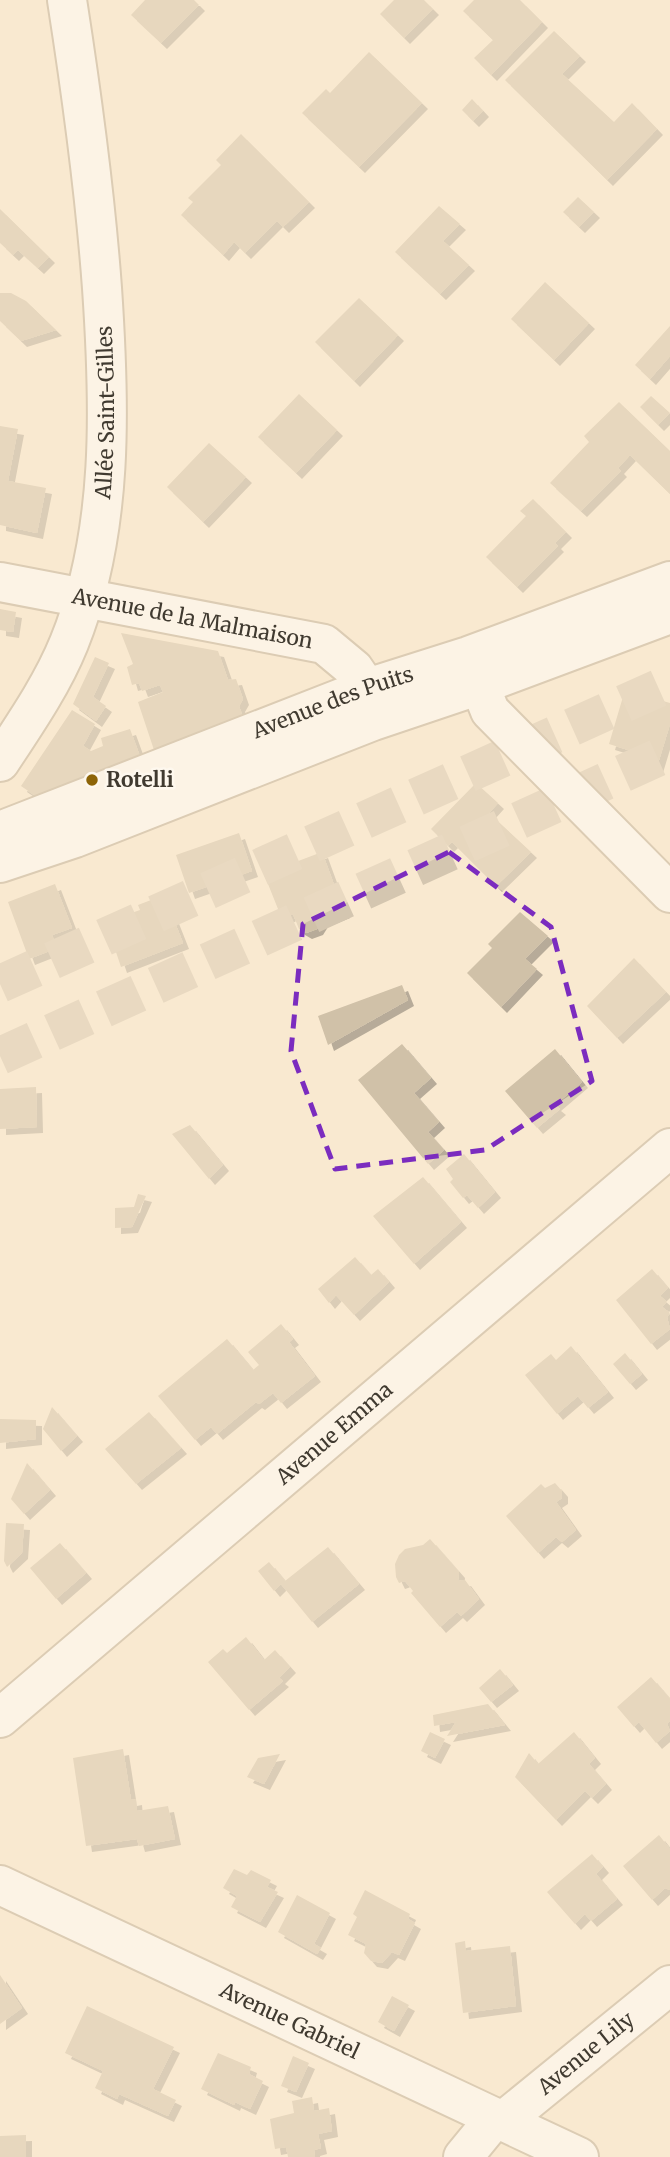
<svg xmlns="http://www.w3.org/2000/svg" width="670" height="2157" font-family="Merriweather,serif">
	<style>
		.building { fill: #d0c1a8; filter: url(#shadow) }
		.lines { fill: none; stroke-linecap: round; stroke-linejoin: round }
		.highway-tunnel { stroke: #d4c6b0; stroke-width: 38; stroke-dasharray: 38 19; stroke-linecap: butt }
		.minor-casing { stroke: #b8a992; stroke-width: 42 }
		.minor { stroke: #fff; stroke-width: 38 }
		.marked { fill: none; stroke: #7b2cbf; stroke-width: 5; stroke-dasharray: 14 9; stroke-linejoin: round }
		.poi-dot { fill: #8d6407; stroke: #fef8ee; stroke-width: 2.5 }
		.labels { text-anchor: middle; stroke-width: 5; stroke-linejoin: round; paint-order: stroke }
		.street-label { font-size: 21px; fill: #403a30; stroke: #fef8ee }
		.poi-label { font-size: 21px; font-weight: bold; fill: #403a30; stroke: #fef8ee; text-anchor: start }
	</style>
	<defs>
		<filter id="shadow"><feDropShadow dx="6" dy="6" stdDeviation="0" flood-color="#0004"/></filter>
	</defs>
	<rect width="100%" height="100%" fill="#f9e9d0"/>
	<path class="building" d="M145 0H194L199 5 161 43 131 15Z
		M394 0H424L433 9 404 38 380 14Z
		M474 0H520L542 22 491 75 474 58 493 40 463 11Z
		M554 31 580 56 562 74 614 122 632 103 657 129 607 180 505 80Z
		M369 52 422 103 359 167 302 113 326 89 330 93Z
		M472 99 483 111 473 121 462 110Z
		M241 134 309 202 283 227 277 221 245 253 234 242 223 255 181 215 193 202 188 198 221 165 216 160Z
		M578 197 594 212 579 227 563 212Z
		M439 206 460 224 443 241 469 265 440 294 395 252Z
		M0 209 49 257 38 268 18 250 13 255 0 243Z
		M545 282 589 323 554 360 511 319Z
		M0 293H11L26 301 56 330 21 341 0 321Z
		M359 298 398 335 354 381 315 342Z
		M670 326V356L650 379 635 365Z
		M299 394 337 430 296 473 258 437Z
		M651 396 670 413 658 425 640 407Z
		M619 402 670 451V494L630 455 618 468 621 471 581 511 550 483 589 442 584 436Z
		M0 426 18 429 8 481 46 488 37 533 0 525Z
		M209 443 246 477 203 522 167 487Z
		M533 499 566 532 555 543 558 546 517 587 486 557 526 516 520 511Z
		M0 609 16 612 13 632 0 630Z
		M121 633 218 651 228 680 236 679 243 699 239 706 245 723 156 756 138 702 163 692 160 685 142 691 139 683 132 685 127 667 133 664Z
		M95 657 109 663 93 697 106 706 96 721 73 704Z
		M625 690 670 703V724L656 770 639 764 641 754 609 744Z
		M72 710 95 724 83 746 91 751 103 746 101 738 130 729 142 762 40 799 21 786Z
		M476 783 498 803 489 813 531 852 496 886 452 842 448 846 431 829Z
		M239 833 252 871 189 893 176 855Z
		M322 852 344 912 322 921 317 929 306 933 299 929 293 914 282 919 264 874Z
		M55 884 72 928 52 935 57 948 29 959 8 902Z
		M164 895 183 943 121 967 106 922 140 910 138 905Z
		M520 912 548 936 525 959 537 969 501 1007 467 973 492 948 488 944Z
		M634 958 666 992 617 1038 587 1006Z
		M402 985 408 1000 328 1045 318 1016Z
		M402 1044 431 1078 414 1093 439 1122 428 1132 444 1150 428 1164 358 1080Z
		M555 1049 582 1082 555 1105 560 1109 537 1128 505 1091Z
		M36 1087 37 1127 0 1129V1089Z
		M190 1125 223 1165 209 1179 172 1134Z
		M464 1154 495 1192 478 1208 467 1195 463 1198 450 1182 453 1179 446 1169Z
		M423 1177 461 1222 414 1264 373 1216Z
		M138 1194 146 1196 132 1227 115 1228V1208L134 1207Z
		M355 1257 371 1275 378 1269 389 1282 354 1315 336 1295 329 1303 318 1289Z
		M652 1269 668 1288 660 1296 667 1302 662 1307 670 1313 667 1317 670 1329 651 1344 616 1300Z
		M281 1324 293 1339 289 1342 315 1376 281 1403 273 1393 259 1404 256 1402 217 1434 211 1427 195 1440 158 1396 227 1339 253 1370 259 1365 248 1352Z
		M571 1346 608 1392 588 1408 578 1396 557 1414 525 1375 551 1354 556 1360Z
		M625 1353 642 1374 630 1384 613 1364Z
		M52 1407 77 1436 61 1451 43 1429Z
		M149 1412 181 1448 136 1484 105 1449Z
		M0 1419 36 1420V1439L0 1443Z
		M27 1463 50 1490 24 1514 11 1499Z
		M555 1483 562 1491V1498L556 1502 576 1530 562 1542 556 1537 538 1553 506 1516 541 1484 545 1488Z
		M6 1523 24 1524 22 1553 7 1567 4 1561Z
		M430 1539 459 1572 458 1581 465 1580 479 1599 461 1616 457 1612 440 1627 411 1593 413 1591 405 1581 399 1583 396 1577 395 1564 399 1555 405 1549 423 1545Z
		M60 1543 86 1573 56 1599 30 1568Z
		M328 1547 359 1584 312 1622 281 1584 274 1591 258 1571 269 1562 285 1581Z
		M246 1637 264 1660 275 1650 290 1667 279 1678 283 1681 249 1710 208 1662 223 1649 227 1653Z
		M500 1669 513 1685 491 1702 479 1688Z
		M651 1677 670 1699V1721L667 1724 670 1731 656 1743 639 1722 634 1727 617 1707Z
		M488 1704 505 1725 447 1736 456 1722 434 1726 433 1715Z
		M430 1732 445 1739 435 1758 421 1751Z
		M574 1732 595 1758 589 1764 606 1784 592 1798 585 1791 556 1820 515 1777 529 1753 538 1764Z
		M123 1749 131 1800 136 1799 137 1811 168 1806 175 1839 139 1846 137 1839 86 1846 73 1758Z
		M280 1754 264 1784 247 1777 258 1758Z
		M659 1835 670 1849V1890L665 1888 652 1900 623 1866Z
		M592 1854 603 1867 596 1874 617 1899 591 1921 585 1914 575 1924 547 1892Z
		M234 1869 247 1875 251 1870 271 1880 267 1887 278 1892 260 1922 231 1907 237 1896 223 1888Z
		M365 1890 410 1914 408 1919 415 1923 399 1955 392 1952 382 1963 371 1961 364 1953 366 1944 348 1935 357 1917 353 1914Z
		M297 1895 330 1913 314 1944 321 1948 317 1954 278 1932Z
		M465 1941 466 1951 510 1946 516 2006 463 2013 455 1943Z
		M0 1975 22 2008 0 2024Z
		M392 1996 409 2005 394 2031 378 2022Z
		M87 2006 174 2047 153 2089 176 2100 168 2116 119 2094 117 2099 95 2088 103 2071 65 2053Z
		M218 2053 251 2067 249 2074 263 2081 250 2109 235 2102 234 2105 201 2089Z
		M293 2056 309 2063 296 2092 281 2086Z
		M312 2097 314 2111 329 2108 332 2131 318 2134 321 2148 314 2150 315 2157H288L286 2147 275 2149 270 2119 294 2113 292 2101Z
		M26 2135V2157H0V2136Z"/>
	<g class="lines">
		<path class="highway-tunnel" d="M0 984 670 683
			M0 1056 670 752"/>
		<g class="minor-casing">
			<g id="minor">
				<path id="s1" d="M0 582 324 644 354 669 367 688"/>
				<path d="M470 661 490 711 670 893"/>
				<path id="s2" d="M0 762C25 724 52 685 69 643 114 532 110 405 102 288 95 192 82 96 67 0"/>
				<path id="s3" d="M0 831 367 688 468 656 670 581"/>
				<path d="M0 863 75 838 373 721 480 685 670 614"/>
				<path id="s4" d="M0 1718 670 1148"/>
				<path id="s5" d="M0 1885 579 2157"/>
				<path id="s6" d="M503 2121 670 1985"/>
				<path d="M463 2157 495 2118"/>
			</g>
		</g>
		<use href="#minor" class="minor"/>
	</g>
	<path d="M0 0H670V2157H0ZM449 852 551 927 592 1081 485 1150 335 1169 291 1051 303 924Z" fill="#f9e9d0" fill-opacity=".55" fill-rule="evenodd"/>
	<path class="marked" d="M449 852 551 927 592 1081 485 1150 335 1169 291 1051 303 924Z"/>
	<circle class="poi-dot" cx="92" cy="780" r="7"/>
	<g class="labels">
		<g class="street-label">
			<text dy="7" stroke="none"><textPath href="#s2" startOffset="373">Allée Saint-Gilles</textPath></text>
			<text dy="7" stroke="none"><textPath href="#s1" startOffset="196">Avenue de la Malmaison</textPath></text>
			<text dy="7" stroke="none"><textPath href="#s3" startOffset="357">Avenue des Puits</textPath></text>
			<text dy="7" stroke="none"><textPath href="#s4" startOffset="439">Avenue Emma</textPath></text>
			<text dy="7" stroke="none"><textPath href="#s5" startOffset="320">Avenue Gabriel</textPath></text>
			<text dy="7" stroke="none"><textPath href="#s6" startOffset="107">Avenue Lily</textPath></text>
		</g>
		<g class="poi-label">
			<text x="106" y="787">Rotelli</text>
		</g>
	</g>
</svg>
